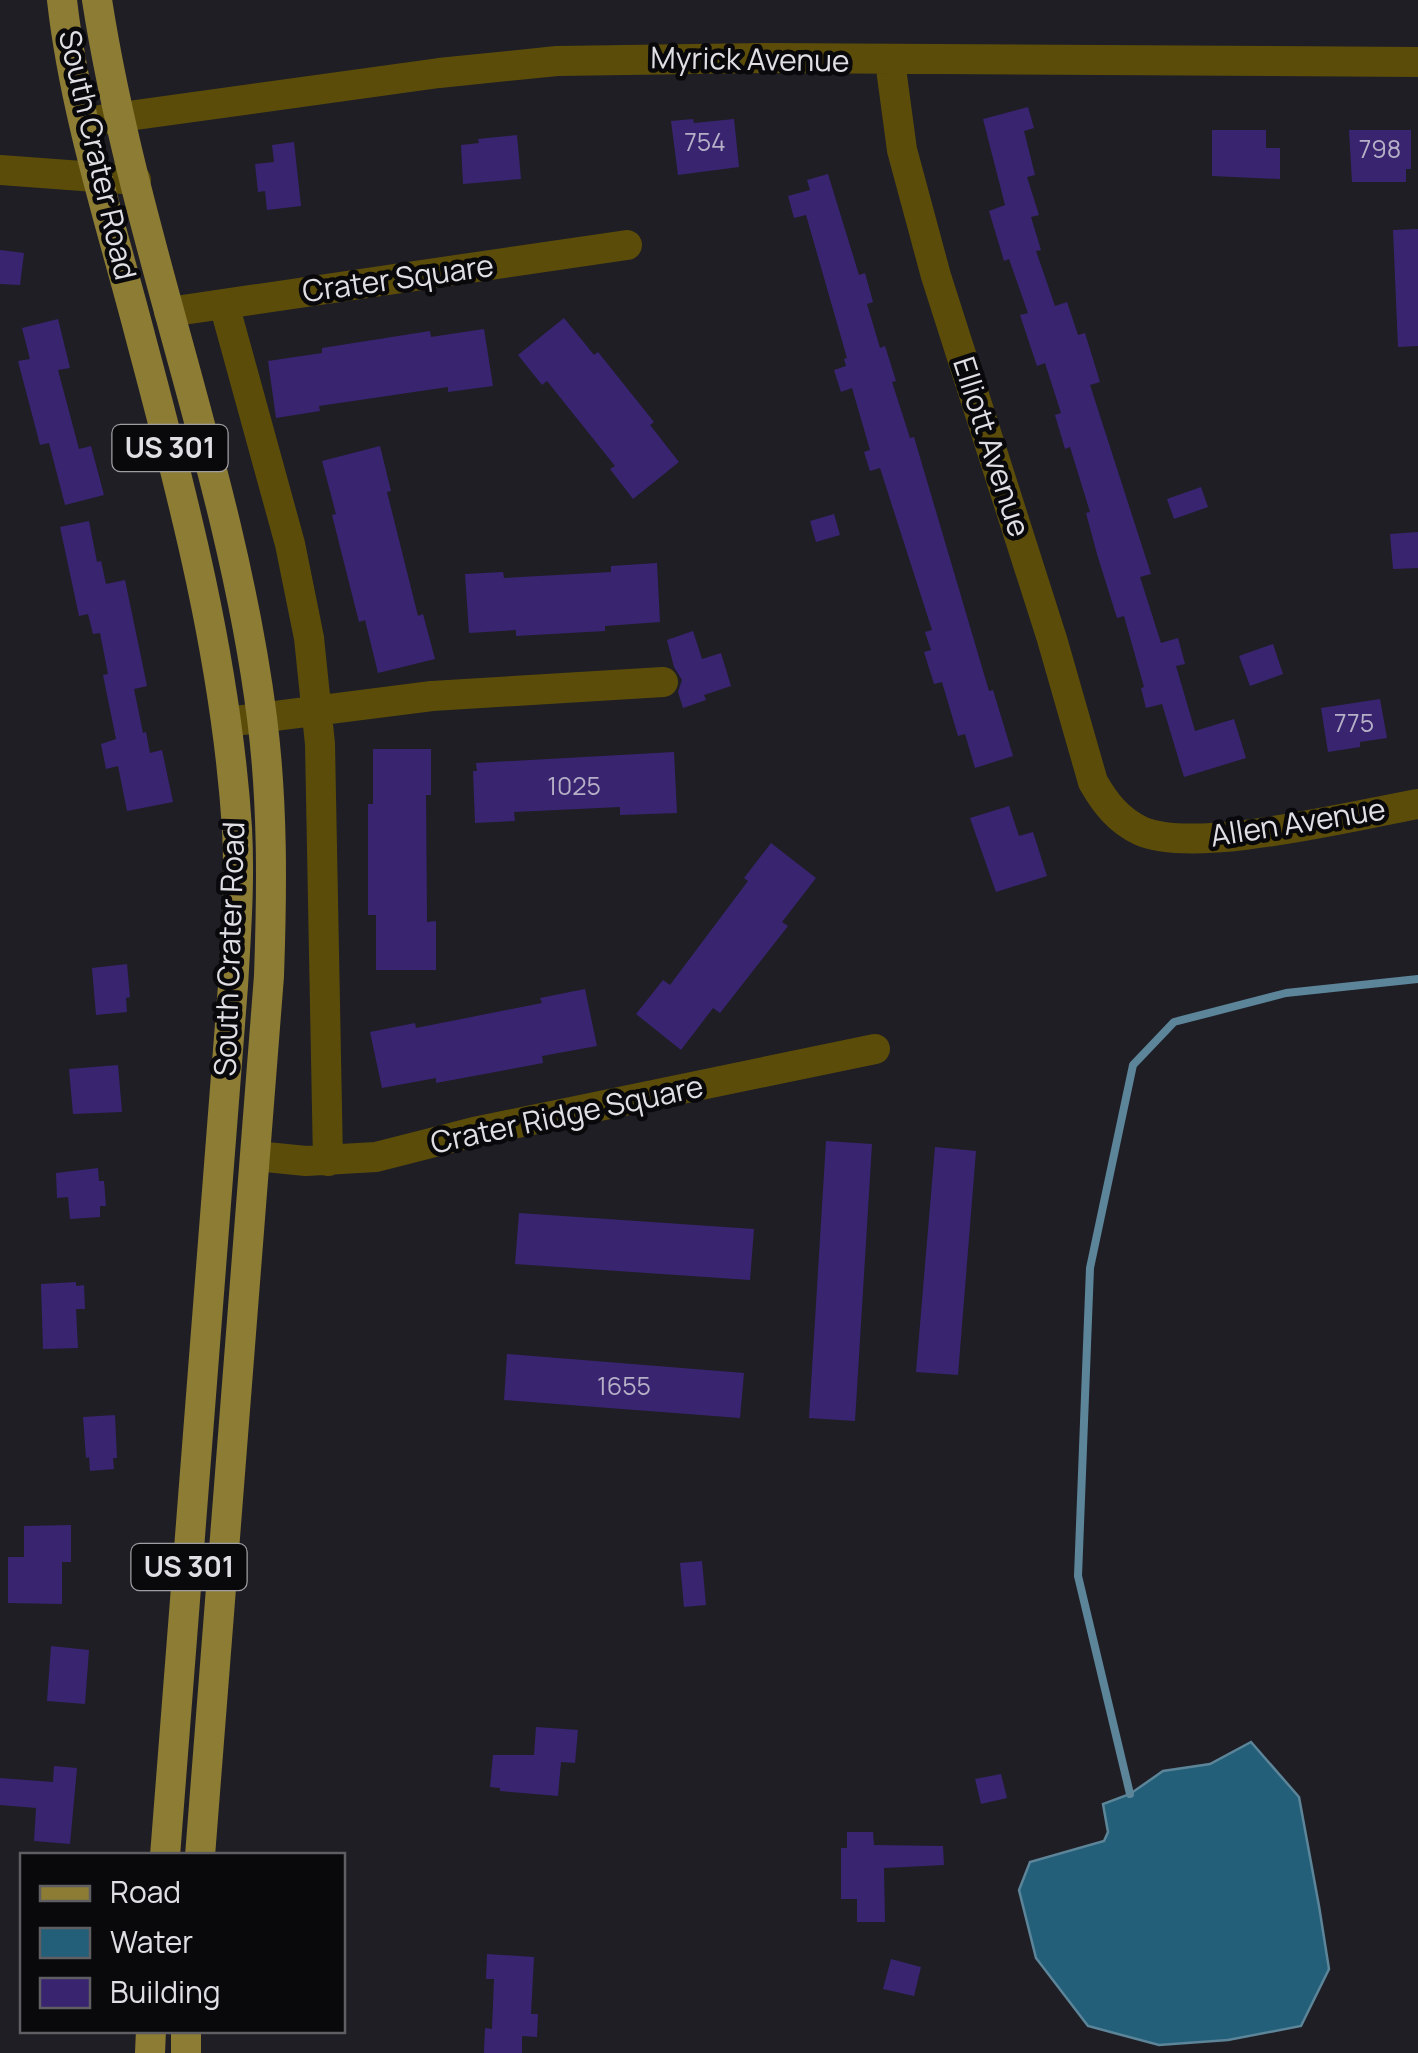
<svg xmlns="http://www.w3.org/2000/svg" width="1418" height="2053" font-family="Manrope,sans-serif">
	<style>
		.water { fill: #235f79; stroke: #5c8599; stroke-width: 2.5 }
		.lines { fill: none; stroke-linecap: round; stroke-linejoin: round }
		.stream { stroke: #5c8599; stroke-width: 8 }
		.building { fill: #392470 }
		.minor { stroke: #5b4d09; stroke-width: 30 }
		.primary { stroke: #8d7c34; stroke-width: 30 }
		.labels { text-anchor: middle; stroke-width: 9; stroke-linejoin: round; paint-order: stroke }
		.number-label { font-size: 25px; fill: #b6b0c7 }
		.shield { fill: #09080b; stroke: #a09ea3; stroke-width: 2.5 }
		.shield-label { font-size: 28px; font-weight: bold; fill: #e0dfe4 }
		.street-label { font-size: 30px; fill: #e0dfe4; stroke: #09080b }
	</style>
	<rect width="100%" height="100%" fill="#1f1e25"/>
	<path class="water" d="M1251 1742 1299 1797 1319 1906 1329 1969 1301 2026 1228 2040 1159 2045 1088 2026 1036 1958 1019 1890 1030 1862 1104 1841 1108 1832 1103 1804 1130 1794 1163 1771 1210 1764Z"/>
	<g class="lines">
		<path class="stream" d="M1130 1794 1078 1576 1090 1268 1133 1065 1174 1022 1286 993 1418 979"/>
	</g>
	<path class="building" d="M1028 107 1034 128 1024 131 1035 175 1027 177 1039 215 1031 217 1041 250 1036 251 1055 306 1067 302 1078 335 1085 333 1100 382 1090 385 1151 574 1140 577 1161 643 1178 638 1185 664 1176 666 1195 731 1234 719 1246 758 1184 777 1162 704 1146 708 1141 688 1144 687 1124 616 1117 618 1097 554 1086 513 1090 512 1070 447 1065 449 1055 415 1061 413 1045 363 1037 366 1020 315 1028 313 1009 259 1004 261 989 211 1005 205 983 119Z
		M693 119 694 123 734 119 739 167 678 175 671 121Z
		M1212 130H1266V148H1280V179L1212 176Z
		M1349 130H1411V169H1406V182H1352Z
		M517 135 521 179 463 184 461 145 479 143 478 139Z
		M294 142 301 206 267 210 265 191 258 192 255 164 274 162 272 145Z
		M828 174 859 275 865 273 873 302 867 304 880 348 885 346 896 381 892 382 910 438 914 437 989 691 993 690 1013 756 975 768 965 734 958 736 942 682 934 684 924 652 931 650 925 632 932 630 880 468 870 471 864 452 870 450 852 388 841 392 834 370 846 366 844 359 847 358 806 215 794 218 788 196 810 190 807 180Z
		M1418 229V346L1398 347 1393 230Z
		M0 250 24 253 20 285 0 284Z
		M564 318 594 355 598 352 654 422 650 425 679 462 633 499 610 469 615 466 547 381 542 385 518 355Z
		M58 319 70 368 58 370 79 449 91 446 104 495 65 505 49 443 40 445 18 361 30 359 22 328Z
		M484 329 493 386 448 392V387L319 406 320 411 276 418 268 361 322 353V348L430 331 431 337Z
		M380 446 391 491 387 492 418 616 423 614 435 659 378 673 365 620 359 622 332 515 336 514 322 461Z
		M1201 487 1208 507 1174 519 1167 499Z
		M834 514 840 535 816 542 810 521Z
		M89 521 97 562 101 561 106 584 125 580 147 686 134 689 143 733 146 732 150 753 162 750 173 802 127 811 118 766 106 769 101 744 116 739 103 675 108 674 100 633 93 634 88 614 79 616 60 527Z
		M1418 532V568L1393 569 1390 534Z
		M657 563 660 622 605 626V631L516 636V630L469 633 465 574 503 572 504 578 611 572V566Z
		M693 631 702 659 721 653 731 686 704 695 706 700 683 708 678 692 682 680 674 667 667 640Z
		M1273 644 1283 674 1250 686 1239 656Z
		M1380 699 1387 738 1360 742V747L1328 752 1321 708Z
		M373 749H431V795H426L427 922 436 921V970H376V915H368V804H373Z
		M674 752 677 813 620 815V807L514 812 515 821 475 823 473 771H477L476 763Z
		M1009 806 1019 836 1033 832 1047 876 996 892 970 818Z
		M771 843 816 878 782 922 788 926 720 1013 713 1008 681 1050 636 1014 663 980 670 985 748 881 744 878Z
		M127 964 130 997 126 998 127 1012 96 1015 92 968Z
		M585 989 597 1046 542 1056 543 1063 436 1083V1078L382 1088 370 1032 415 1023 416 1028 542 1003 540 998Z
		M118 1065 122 1112 73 1114 69 1069Z
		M826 1141 872 1144 855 1421 809 1418Z
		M935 1147 976 1151 958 1375 916 1372Z
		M98 1168 99 1181H104L106 1206H100V1217L70 1219 68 1197 57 1198 56 1173Z
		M519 1213 754 1229 750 1280 515 1264Z
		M76 1282V1286L84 1285 85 1309H76L78 1348 43 1349 41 1284Z
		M507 1354 744 1373 740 1418 504 1400Z
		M115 1415 117 1458H113L114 1469 90 1471 89 1457 86 1458 83 1417Z
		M71 1525V1562H62V1604L8 1603V1557H24V1526Z
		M702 1561 706 1605 684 1607 680 1563Z
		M51 1646 89 1650 85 1704 47 1701Z
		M536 1727 578 1730 575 1763 561 1762 558 1796 500 1791V1788L490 1787 493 1755H534Z
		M54 1766 77 1768 70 1844 34 1841 36 1808 0 1805V1778L53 1782Z
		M1001 1774 1007 1798 981 1804 975 1779Z
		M847 1832H873L874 1845 943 1846 944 1865 884 1868 885 1922H857V1899H841V1848H847Z
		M487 1954 534 1957 531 2014H538L537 2037 522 2036V2053H484L485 2028 492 2029 494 1979H486Z
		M891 1959 921 1967 914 1996 883 1989Z"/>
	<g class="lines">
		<path class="minor" d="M890 61 902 150 936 276 1052 639 1093 782C1105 803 1118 820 1141 831 1196 855 1354 815 1418 804
			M85 122 439 73 557 61 769 58 1418 62
			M0 170 136 180
			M224 304 290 544 309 638 320 744 328 1161
			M169 312 627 245
			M227 722 432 696 663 682
			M256 1156 306 1161 376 1157 474 1132 875 1049"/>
		<path class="primary" d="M62 0C75 115 112 227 141 339 184 500 226 660 237 828 240 881 236 934 233 986L165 1856
			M97 0C135 243 231 474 262 718 273 804 272 890 269 976L200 1856
			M150 2053 151 2030
			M186 2053V2030"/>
	</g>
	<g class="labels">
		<g class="number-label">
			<text x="705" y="151">754</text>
			<text x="1380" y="158">798</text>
			<text x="1354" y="732">775</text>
			<text x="574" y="795">1025</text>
			<text x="624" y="1395">1655</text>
		</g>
		<g class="shield">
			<rect x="112.5" y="425" width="115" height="46" rx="8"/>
			<rect x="131.5" y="1544" width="115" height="46" rx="8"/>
		</g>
		<g class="shield-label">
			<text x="170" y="458">US 301</text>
			<text x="189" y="1577">US 301</text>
		</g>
		<g class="street-label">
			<text transform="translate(750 60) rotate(1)" y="10">Myrick Avenue</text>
			<text transform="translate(97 155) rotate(77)" y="10">South Crater Road</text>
			<text transform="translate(398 279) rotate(-8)" y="10">Crater Square</text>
			<text transform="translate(991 447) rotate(72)" y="10">Elliott Avenue</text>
			<text transform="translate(1298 823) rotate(-9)" y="10">Allen Avenue</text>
			<text transform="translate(230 949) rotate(-88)" y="10">South Crater Road</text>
			<text transform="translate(567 1115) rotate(-12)" y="10">Crater Ridge Square</text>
		</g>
	</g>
	<rect x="20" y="1853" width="325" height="180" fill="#09080b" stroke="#5f5e62" stroke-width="2.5"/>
	<rect x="40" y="1886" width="50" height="15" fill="#8d7c34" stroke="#5f5e62" stroke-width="2.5"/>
	<text x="110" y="1903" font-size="30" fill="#e0dfe4">Road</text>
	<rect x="40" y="1928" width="50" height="30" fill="#235f79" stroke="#5f5e62" stroke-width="2.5"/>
	<text x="110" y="1953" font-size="30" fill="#e0dfe4">Water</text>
	<rect x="40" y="1978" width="50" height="30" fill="#392470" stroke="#5f5e62" stroke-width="2.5"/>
	<text x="110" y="2003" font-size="30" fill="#e0dfe4">Building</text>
</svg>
